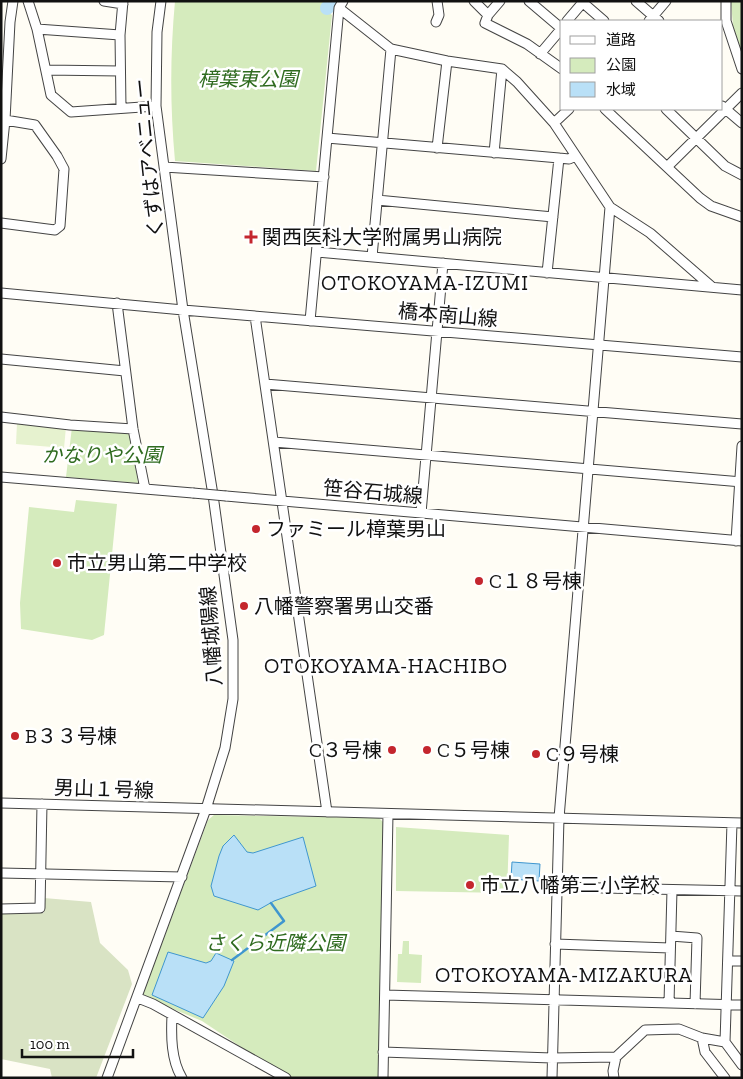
<svg xmlns="http://www.w3.org/2000/svg" width="743" height="1079" font-family="'Zilla Slab','Noto Sans JP',serif">
	<style>
		.green { fill: #d5ebbd }
		.cemetery { fill: #d9e3c4 }
		.pitch { fill: #e6f2cf }
		.water { fill: #b9e0f7; stroke: #3f96cf }
		.lines { fill: none; stroke-linecap: round; stroke-linejoin: round }
		.stream { stroke: #3f96cf; stroke-width: 2.5 }
		.river { stroke: #b9e0f7; stroke-width: 14 }
		.minor-casing { stroke: #444; stroke-width: 11 }
		.minor { stroke: #fff; stroke-width: 9 }
		.minor-bridge-casing { stroke: #444; stroke-width: 11; stroke-linecap: butt }
		.minor-bridge { stroke: #fff; stroke-width: 9 }
		.poi-dot { fill: #c4262e; stroke: #fff; stroke-width: 2 }
		.labels { text-anchor: middle; stroke-width: 5; stroke-linejoin: round; paint-order: stroke }
		.park-label { font-size: 20px; font-style: italic; fill: #2f6b1f; stroke: #fff }
		.street-label { font-size: 20px; fill: #111; stroke: #fff }
		.poi-label { font-size: 20px; fill: #111; stroke: #fff; text-anchor: start }
		.neighbourhood-label { font-size: 21px; letter-spacing: 1px; fill: #111; stroke: #fff }
	</style>
	<rect width="100%" height="100%" fill="#fffdf5"/>
	<path class="green" d="M175 1H330L323 8 332 15 316 171 175 161C170 107 170 55 175 1Z
		M731 1H742V53L733 26Z
		M72 427 130 431 138 483 66 477Z
		M76 500 117 504 104 635 92 640 21 629 20 603 29 507 74 512Z
		M214 815 379 818 384 823 379 1078H293L277 1071 202 1021 149 999 143 994 208 820Z
		M396 827 509 835 507 893 396 891Z
		M403 941H409V954L422 955 421 983 397 982 398 954H402Z"/>
	<path class="cemetery" d="M44 898 91 902 100 943 128 970 132 984 96 1078H52L50 1069 1 1059V913H44Z"/>
	<path class="pitch" d="M17 423 66 427 64 448 16 444Z"/>
	<path class="water" d="M234 835 247 852 253 853 303 837 316 886 274 901 258 910 214 896 211 886 219 856 223 846Z
		M512 862 540 864 539 881 511 879Z
		M168 952 206 963 211 961 216 953 234 961 224 986 203 1018 152 995Z"/>
	<g class="lines">
		<path class="stream" d="M232 960 284 921 271 903"/>
		<path class="river" d="M327 8 334 1"/>
		<g class="minor-casing">
			<path id="minor" d="M28 1 37 29 51 95 71 112 156 106
				M104 1 123 4
				M474 1 488 15 485 23 527 44 562 69
				M529 1 562 29
				M581 1 604 21
				M636 1 659 21
				M726 1V21L742 69
				M339 8 391 49 447 61 502 69 517 82 554 123 610 207 650 233 712 287
				M488 15 500 1
				M567 21 584 1
				M649 21 666 1
				M436 22 439 15 437 1
				M37 29 120 35
				M540 54 562 28
				M46 70 120 71
				M722 106 742 123
				M121 108 120 35 123 1
				M605 109 700 198 711 206 742 217
				M666 109 725 166 742 175
				M554 123 569 109
				M327 138 559 158 569 159 576 156
				M437 148 447 61
				M494 153 502 69
				M1 159 5 120
				M164 167 324 177
				M667 167 742 93
				M377 200 553 217
				M1 223 55 230 60 226 64 169 57 156 35 125 5 120 10 22 13 1
				M317 252 742 290
				M372 257 391 49
				M547 273 559 158
				M1 293 183 310 742 357
				M117 303 133 429 145 489
				M255 316 327 812
				M310 321 339 8 343 1
				M1 359 125 371
				M265 384 742 424
				M1 417 70 425 133 429
				M274 442 742 482
				M1 477 193 493
				M226 496 742 541
				M421 513 443 263
				M736 541 742 446
				M1 803 742 823
				M732 823 725 1042 742 1065
				M1 873 182 877
				M557 887 742 891
				M1 909 40 908 42 804
				M671 936 697 938 695 1004
				M555 944 670 948
				M728 961H742
				M385 995 742 1005
				M138 998 153 1004 286 1078
				M669 1003 672 890
				M172 1015C171 1036 171 1060 182 1078
				M702 1038 705 1052 725 1078
				M383 1052 552 1058 616 1057 645 1030 679 1029 702 1038 725 1042
				M107 1078 206 809 225 748 233 699V640L213 495 183 310 156 106 157 32 161 1
				M383 1078 388 814
				M552 1078 559 818 610 207
				M614 1078 613 1071 616 1057"/>
		</g>
		<use href="#minor" class="minor"/>
		<g class="minor-bridge-casing">
			<path id="minor-bridge" d="M193 493 226 496"/>
		</g>
		<use href="#minor-bridge" class="minor-bridge"/>
	</g>
	<g class="poi-dot">
		<path d="M248.5 229.5h5v5h5v5h-5v5h-5v-5h-5v-5h5z"/>
		<circle cx="256" cy="529" r="5"/>
		<circle cx="57" cy="563" r="5"/>
		<circle cx="479" cy="581" r="5"/>
		<circle cx="244" cy="606" r="5"/>
		<circle cx="15" cy="736" r="5"/>
		<circle cx="392" cy="750" r="5"/>
		<circle cx="427" cy="750" r="5"/>
		<circle cx="536" cy="754" r="5"/>
		<circle cx="470" cy="885" r="5"/>
	</g>
	<g class="labels">
		<g class="park-label">
			<text x="248" y="86">樟葉東公園</text>
			<text x="102" y="462">かなりや公園</text>
			<text x="275" y="950">さくら近隣公園</text>
		</g>
		<g class="street-label">
			<text transform="translate(148 158) rotate(-96)" y="7">くずはアベニュー</text>
			<text transform="translate(448 315) rotate(5)" y="7">橋本南山線</text>
			<text transform="translate(373 492) rotate(5)" y="7">笹谷石城線</text>
			<text transform="translate(211 636) rotate(-94)" y="7">八幡城陽線</text>
			<text transform="translate(104 789) rotate(2)" y="7">男山１号線</text>
		</g>
		<g class="poi-label">
			<text x="262" y="244">関西医科大学附属男山病院</text>
			<text x="266" y="536">ファミール樟葉男山</text>
			<text x="67" y="570">市立男山第二中学校</text>
			<text x="489" y="588">C１８号棟</text>
			<text x="254" y="613">八幡警察署男山交番</text>
			<text x="25" y="743">B３３号棟</text>
			<text x="382" y="757" text-anchor="end">C３号棟</text>
			<text x="437" y="757">C５号棟</text>
			<text x="546" y="761">C９号棟</text>
			<text x="480" y="892">市立八幡第三小学校</text>
		</g>
		<g class="neighbourhood-label">
			<text x="425" y="290">OTOKOYAMA-IZUMI</text>
			<text x="386" y="673">OTOKOYAMA-HACHIBO</text>
			<text x="564" y="982">OTOKOYAMA-MIZAKURA</text>
		</g>
	</g>
	<rect width="743" height="1079" fill="none" stroke="#111111" stroke-width="5"/>
	<rect x="560" y="20" width="162" height="90" fill="#ffffff" stroke="#a0a0a0"/>
	<rect x="570" y="36" width="25" height="8" fill="#ffffff" stroke="#a0a0a0"/>
	<text x="606" y="45" font-size="15" fill="#111111">道路</text>
	<rect x="570" y="58" width="25" height="15" fill="#d5ebbd" stroke="#a0a0a0"/>
	<text x="606" y="70" font-size="15" fill="#111111">公園</text>
	<rect x="570" y="82" width="25" height="15" fill="#b9e0f7" stroke="#a0a0a0"/>
	<text x="606" y="95" font-size="15" fill="#111111">水域</text>
	<path d="M22 1049v8h111v-8" fill="none" stroke="#111111" stroke-width="2.5"/>
	<text x="30" y="1049" font-size="15" fill="#111111" stroke="#ffffff" stroke-width="4" paint-order="stroke">100 m</text>
</svg>
